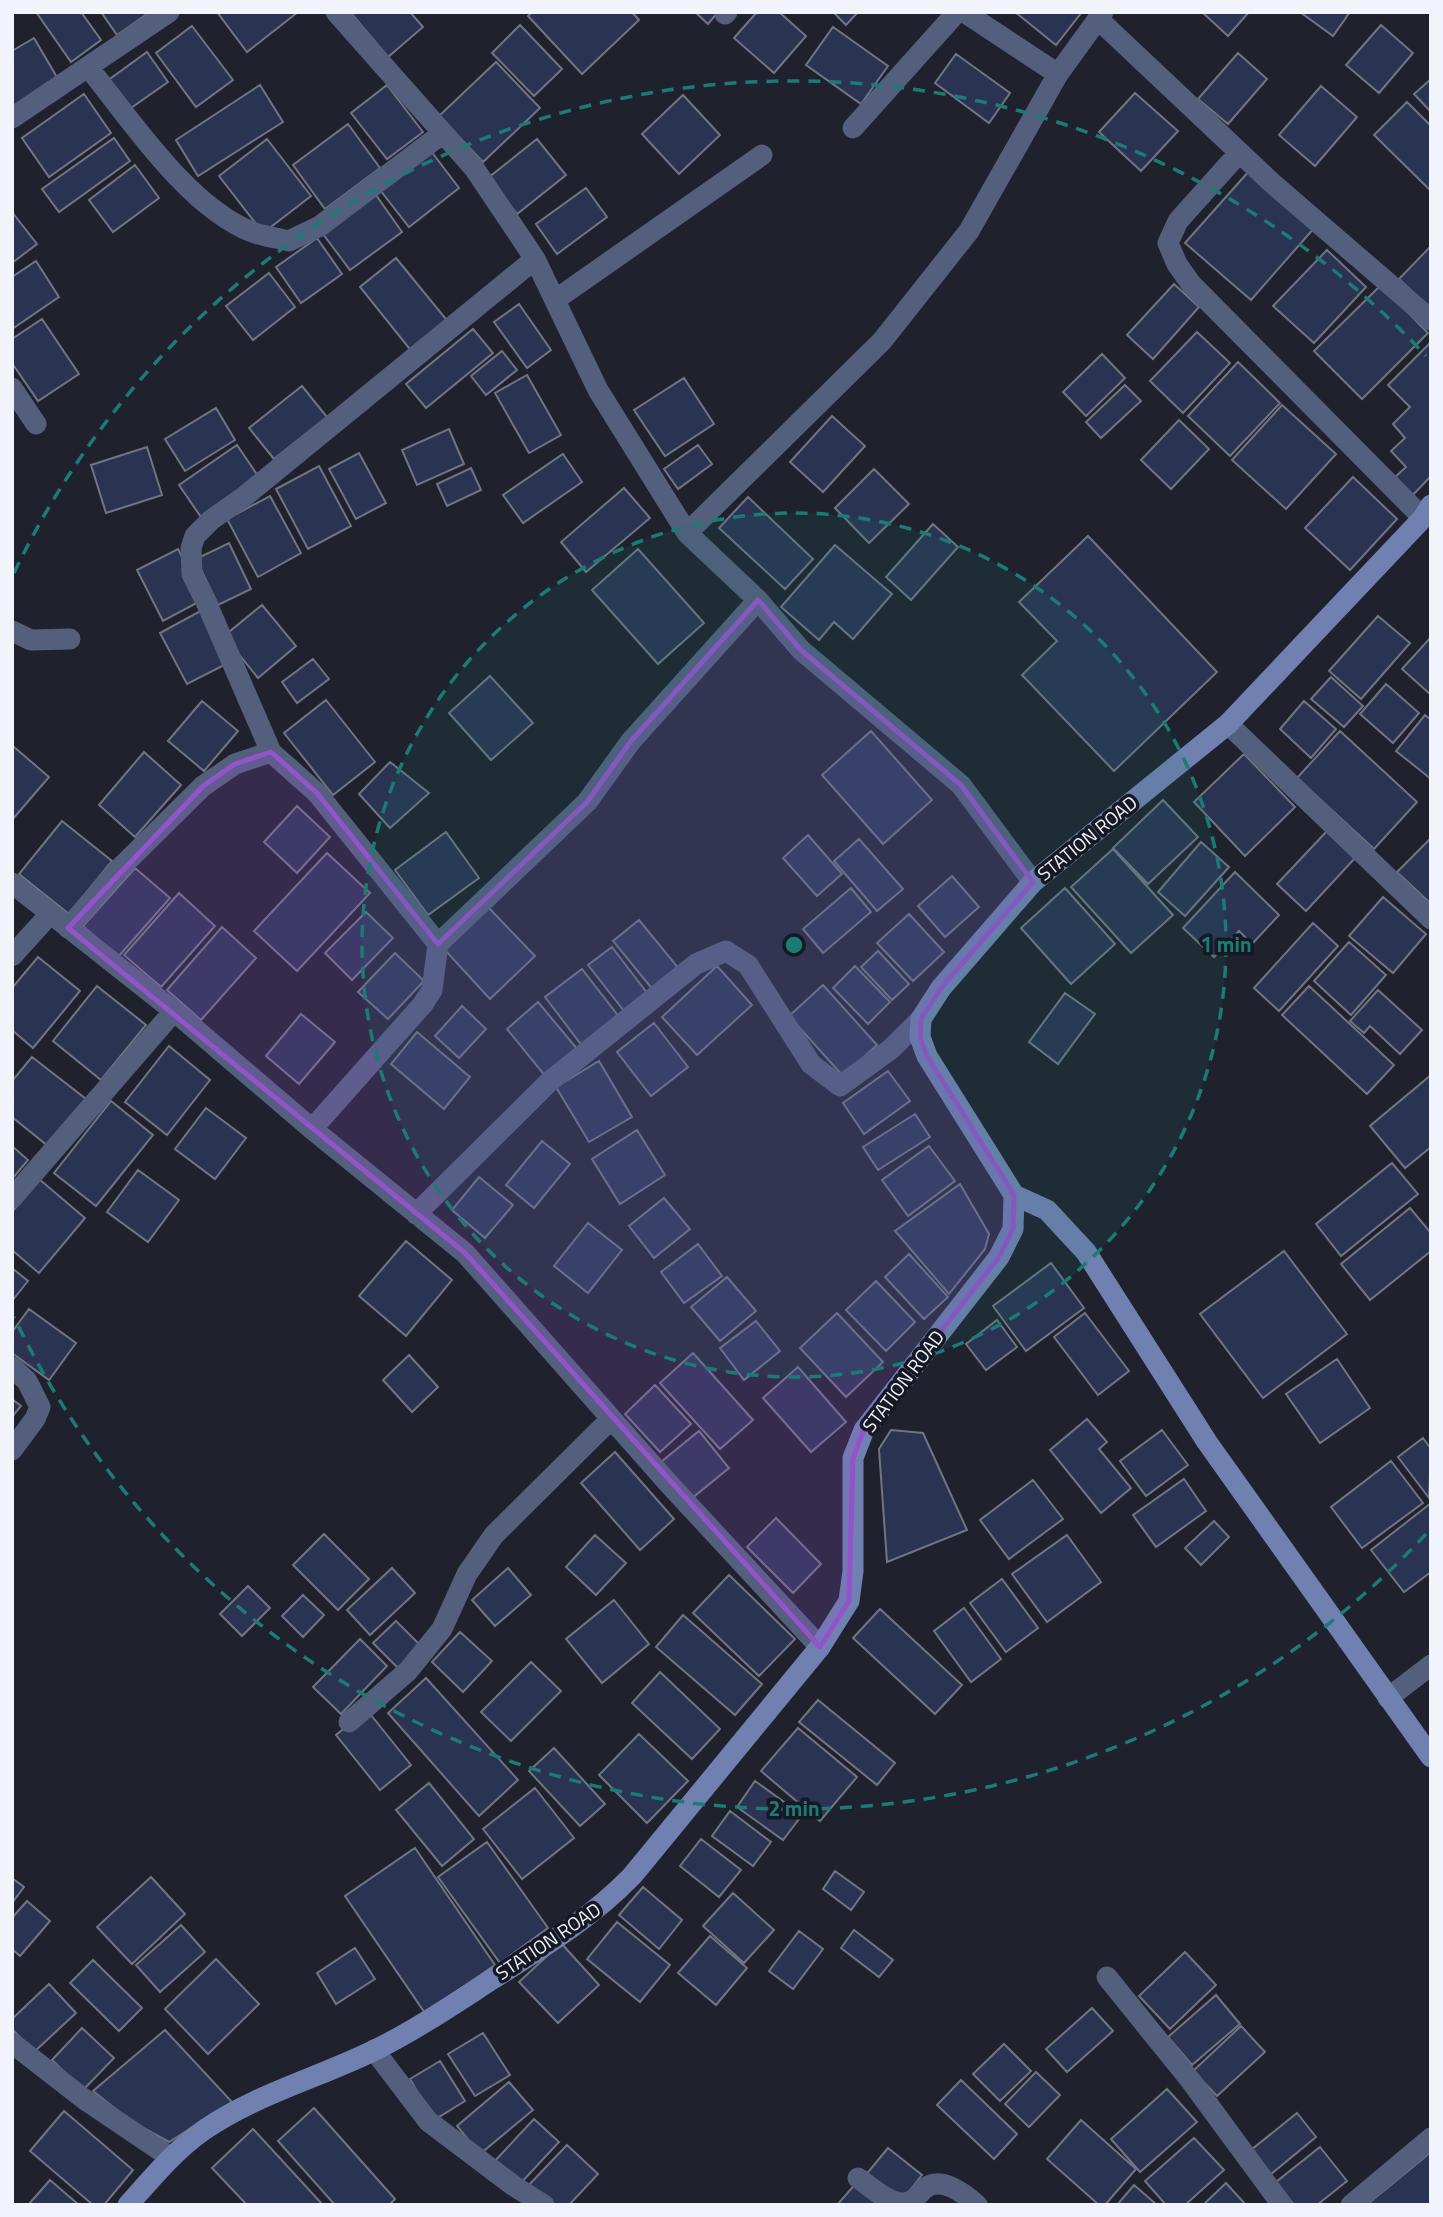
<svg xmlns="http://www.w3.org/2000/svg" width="1443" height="2217" font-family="'Titillium Web',sans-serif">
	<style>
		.building { fill: #2a3351; stroke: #707581; stroke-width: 2 }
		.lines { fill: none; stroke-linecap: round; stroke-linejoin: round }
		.street { stroke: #545e7d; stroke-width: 21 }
		.secondary { stroke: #7080b1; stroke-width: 21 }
		.marked { fill: #9354cb; fill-opacity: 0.2; stroke: #9354cb; stroke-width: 5; stroke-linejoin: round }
		.ring { fill: none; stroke: #1a7c75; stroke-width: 3.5; stroke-dasharray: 12 9 }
		.labels { text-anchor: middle; stroke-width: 7; stroke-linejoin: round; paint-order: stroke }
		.street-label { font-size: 19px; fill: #f1f4fb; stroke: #161923 }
		.centre { fill: #1a7c75; stroke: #161923; stroke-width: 3.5 }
		.ring-label { font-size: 21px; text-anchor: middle; font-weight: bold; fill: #1a7c75; stroke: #161923; stroke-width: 7; stroke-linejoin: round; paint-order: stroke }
	</style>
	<rect width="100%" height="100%" fill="#1f222d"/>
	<path class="building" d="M36 12H81L101 40 71 62Z
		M101 12H150L117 35Z
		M217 12H298L247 52Z
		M350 12H410L423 27 388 57Z
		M532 12H632L639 20 582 74 528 16Z
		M695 12H718L708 24Z
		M757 12H779L806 36 774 73 734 38Z
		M833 12H858L846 25Z
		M1015 12H1082L1056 45Z
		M1202 12H1249L1228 36Z
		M1300 12H1350L1333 36Z
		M520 25 562 69 534 96 492 53Z
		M1381 25 1413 53 1379 93 1346 65Z
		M192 26 233 80 196 107 156 53Z
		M833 27 888 66 861 104 806 65Z
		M34 38 58 79 12 107V51Z
		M147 52 168 82 128 110 107 81Z
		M1238 53 1267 79 1228 124 1198 99Z
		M956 54 1010 93 989 123 935 83Z
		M496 62 540 108 483 162 439 116Z
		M1431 79V112L1414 94Z
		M260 85 283 122 198 176 176 140Z
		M387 85 423 132 387 159 351 113Z
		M1321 86 1357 117 1315 166 1279 135Z
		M1135 93 1178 131 1141 171 1099 132Z
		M84 94 111 133 49 177 22 138Z
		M683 95 720 135 679 174 642 134Z
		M1407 102 1431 126V191L1374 135Z
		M348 124 380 168 325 209 293 165Z
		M114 138 130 161 59 212 42 189Z
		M267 139 311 196 263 233 219 176Z
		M537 139 566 175 517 214 488 178Z
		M431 151 459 188 409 227 380 190Z
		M135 165 159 198 113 232 89 200Z
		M1250 170 1315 227 1251 300 1185 243Z
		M586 188 607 217 557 254 536 224Z
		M376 195 402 232 350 270 323 234Z
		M12 212 37 244 12 263Z
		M317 238 342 274 301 303 276 267Z
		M1431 246V309L1399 279Z
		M1327 250 1366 287 1314 343 1273 306Z
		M396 258 450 324 413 353 360 287Z
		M36 261 59 297 12 329V277Z
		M269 273 295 307 253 340 226 306Z
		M1174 284 1199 307 1153 359 1127 335Z
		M1381 285 1428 333 1362 399 1314 351Z
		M519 304 551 350 527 368 494 322Z
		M42 319 79 374 38 401 12 363V339Z
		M473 329 493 353 426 408 406 384Z
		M1197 332 1230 363 1183 413 1150 381Z
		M1431 342V476L1410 498 1393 479 1406 467 1391 451 1405 438 1393 424 1410 407 1388 385Z
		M502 351 517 370 486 395 471 376Z
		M1102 354 1125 378 1086 416 1063 392Z
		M1238 362 1280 403 1230 456 1188 416Z
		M527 375 561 435 529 453 495 393Z
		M684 378 714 424 665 456 634 410Z
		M1125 385 1141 401 1101 438 1086 422Z
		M302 386 327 417 274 459 249 428Z
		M1282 405 1336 454 1286 509 1232 460Z
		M216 408 235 440 185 471 165 439Z
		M832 416 865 446 823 492 790 462Z
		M1179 420 1209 449 1171 489 1141 460Z
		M449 429 464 464 417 485 402 450Z
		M237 445 260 479 203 520 179 485Z
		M698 445 712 464 678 489 664 469Z
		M147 447 162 495 106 513 91 465Z
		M359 453 386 503 356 519 329 469Z
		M563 454 582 482 523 523 503 495Z
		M319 466 351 526 308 549 276 489Z
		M471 468 481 490 447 506 437 484Z
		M874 469 909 504 869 543 835 508Z
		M1353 477 1397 519 1350 570 1305 528Z
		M624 488 650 518 586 572 561 542Z
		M270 496 301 553 258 577 227 519Z
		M748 497 813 559 785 589 719 528Z
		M933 524 958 547 911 600 886 577Z
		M1088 536 1217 672 1114 771 1022 675 1057 641 1019 602Z
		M229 543 251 589 218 605 196 559Z
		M835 545 892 594 853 639 834 622 819 640 781 607Z
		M178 549 204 599 163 621 137 570Z
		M638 549 704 623 658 664 592 590Z
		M262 605 296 646 258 678 224 636Z
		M204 609 232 661 187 684 160 633Z
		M1378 616 1410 643 1361 699 1329 671Z
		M1431 637V695L1402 669Z
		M313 659 329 679 297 703 282 682Z
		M490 676 533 723 491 760 449 713Z
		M1331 677 1363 706 1344 727 1311 699Z
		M1386 684 1419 713 1393 743 1360 714Z
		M326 700 375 762 333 795 284 733Z
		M202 701 238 731 204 771 168 741Z
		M1304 701 1336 729 1311 758 1280 729Z
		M1425 715 1431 720V779L1396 751Z
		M871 731 932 800 883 844 822 775Z
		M1340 731 1417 802 1374 849 1297 778Z
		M14 747 49 777 12 820V749Z
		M144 752 181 785 135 837 99 805Z
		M1244 754 1295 807 1245 856 1194 802Z
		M390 762 429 793 390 828 359 794Z
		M1163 800 1198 837 1148 884 1113 848Z
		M297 806 330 837 297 873 264 842Z
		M62 821 112 861 69 914 19 874Z
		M1327 831 1355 858 1306 911 1277 884Z
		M446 832 479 878 428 915 395 870Z
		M808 835 842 874 817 896 783 858Z
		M1431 838V904L1397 872Z
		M859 839 903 889 877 911 834 861Z
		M1201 842 1229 867 1185 916 1158 892Z
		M1113 849 1173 915 1131 953 1071 887Z
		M327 853 370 893 297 971 254 931Z
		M135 868 170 898 118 957 83 926Z
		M1235 872 1279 915 1252 944 1239 931 1214 957 1183 928Z
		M952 876 979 907 945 937 918 906Z
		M851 888 871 912 823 953 803 929Z
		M1065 888 1115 944 1071 984 1021 928Z
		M179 893 215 926 161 987 124 955Z
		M1383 897 1426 934 1393 973 1349 936Z
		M488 907 535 956 490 999 444 949Z
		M366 912 393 938 352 980 325 953Z
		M909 914 944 952 913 981 877 943Z
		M639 920 680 970 654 991 613 941Z
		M1313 923 1338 946 1279 1011 1254 988Z
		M222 927 256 958 201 1020 167 990Z
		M1349 942 1386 975 1351 1015 1314 981Z
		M612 947 651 998 628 1016 588 965Z
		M878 951 909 984 892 1000 861 967Z
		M395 953 424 981 388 1019 358 992Z
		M38 957 80 991 33 1048 12 1030V988Z
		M717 966 752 1005 697 1055 662 1017Z
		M855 966 890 1002 868 1024 833 988Z
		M582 969 620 1018 583 1047 545 997Z
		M823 985 877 1045 843 1076 789 1016Z
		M97 986 146 1025 101 1080 53 1041Z
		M1309 986 1394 1065 1367 1094 1282 1015Z
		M1378 990 1422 1030 1400 1054 1370 1026 1364 1033 1350 1021Z
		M1065 993 1095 1014 1058 1064 1029 1042Z
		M538 1002 578 1050 546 1077 507 1029Z
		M462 1006 486 1029 459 1058 435 1036Z
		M301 1014 335 1042 299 1084 266 1056Z
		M654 1023 688 1067 651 1096 617 1052Z
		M417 1032 470 1077 444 1109 391 1064Z
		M169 1046 210 1080 167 1135 125 1102Z
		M32 1057 86 1099 48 1146 12 1117V1081Z
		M599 1061 632 1117 589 1142 556 1087Z
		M888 1071 910 1101 864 1134 843 1103Z
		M1431 1075V1147L1405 1168 1370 1126Z
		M111 1101 153 1135 96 1206 54 1173Z
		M206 1108 246 1138 215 1179 175 1149Z
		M915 1114 930 1137 878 1170 863 1147Z
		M637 1130 665 1175 620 1204 592 1159Z
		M542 1141 570 1164 534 1208 506 1185Z
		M12 1146 28 1160 12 1179Z
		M929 1146 955 1181 908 1216 882 1180Z
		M1392 1163 1418 1194 1341 1256 1316 1224Z
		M138 1170 179 1200 148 1242 107 1212Z
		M479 1177 513 1205 485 1238 452 1210Z
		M39 1179 85 1218 39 1273 12 1250V1212Z
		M960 1184 989 1234 985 1249 949 1294 895 1231Z
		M664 1198 690 1229 654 1258 629 1226Z
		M1410 1208 1431 1233V1251L1370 1300 1341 1264Z
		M588 1223 622 1250 588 1293 554 1266Z
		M406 1241 452 1280 406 1336 359 1296Z
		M698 1244 722 1276 684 1303 661 1272Z
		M1284 1251 1347 1334 1263 1398 1200 1314Z
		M909 1254 948 1297 924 1319 885 1277Z
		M1051 1263 1084 1308 1026 1351 993 1306Z
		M12 1268 28 1281 12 1301Z
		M727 1277 756 1311 720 1341 691 1307Z
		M876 1281 915 1322 886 1351 846 1310Z
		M29 1309 76 1343 49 1380 12 1353V1332Z
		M837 1313 883 1362 846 1397 800 1348Z
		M1085 1313 1129 1371 1098 1395 1054 1337Z
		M997 1320 1017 1347 986 1370 966 1344Z
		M756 1321 780 1351 744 1380 720 1348Z
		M693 1353 753 1420 720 1449 660 1383Z
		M409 1355 438 1387 412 1412 383 1380Z
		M1337 1359 1370 1408 1320 1443 1286 1394Z
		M798 1367 846 1422 811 1452 763 1398Z
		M655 1385 691 1424 660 1452 625 1414Z
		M12 1399 21 1406 12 1417Z
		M1087 1419 1107 1442 1099 1449 1131 1488 1101 1513 1050 1450Z
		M891 1430 923 1433 967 1530 887 1562 879 1449Z
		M1162 1430 1188 1465 1146 1496 1120 1461Z
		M699 1431 729 1468 691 1499 661 1462Z
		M1423 1438 1431 1449 1429 1498 1398 1457Z
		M615 1452 674 1519 640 1550 581 1483Z
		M1391 1461 1423 1503 1362 1548 1331 1507Z
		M1184 1479 1206 1511 1156 1547 1133 1515Z
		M1033 1480 1063 1519 1009 1559 980 1520Z
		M1431 1503V1572L1404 1592 1371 1550Z
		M776 1518 821 1564 793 1593 747 1547Z
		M1214 1521 1229 1537 1201 1565 1185 1548Z
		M324 1534 369 1579 338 1610 293 1565Z
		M595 1535 626 1563 596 1595 566 1567Z
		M1067 1535 1101 1582 1047 1622 1012 1574Z
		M392 1568 415 1593 370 1635 347 1610Z
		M508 1568 531 1595 495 1626 472 1600Z
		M729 1575 795 1639 759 1676 693 1613Z
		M1002 1579 1038 1628 1006 1652 970 1603Z
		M248 1586 270 1608 242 1636 220 1614Z
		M303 1595 324 1615 303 1637 282 1616Z
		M614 1600 649 1644 602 1683 566 1639Z
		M964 1608 1001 1659 971 1682 934 1631Z
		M880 1609 962 1685 935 1714 853 1638Z
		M683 1615 762 1684 735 1715 656 1647Z
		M396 1621 423 1648 400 1670 373 1643Z
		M460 1632 492 1661 463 1692 432 1662Z
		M360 1639 387 1666 341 1714 313 1687Z
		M531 1662 561 1691 511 1741 481 1712Z
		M660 1672 720 1729 692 1759 632 1703Z
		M426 1678 518 1780 479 1816 388 1713Z
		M818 1700 895 1763 877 1785 799 1722Z
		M367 1710 411 1765 380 1790 336 1735Z
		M798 1728 857 1777 820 1821 761 1771Z
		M639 1734 688 1781 647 1823 599 1775Z
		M554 1748 605 1804 580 1826 529 1771Z
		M755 1781 802 1815 783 1840 737 1807Z
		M429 1783 474 1839 442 1866 396 1810Z
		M535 1788 574 1838 522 1879 483 1829Z
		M730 1811 771 1842 753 1866 712 1836Z
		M701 1839 741 1870 719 1897 680 1866Z
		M487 1842 548 1928 500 1963 438 1877Z
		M415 1848 495 1965 425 2013 345 1896Z
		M835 1871 864 1892 851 1910 823 1889Z
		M151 1877 185 1914 132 1964 97 1927Z
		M12 1878 24 1887 12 1903Z
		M643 1887 682 1920 659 1949 619 1915Z
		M733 1893 774 1930 744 1963 703 1926Z
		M27 1901 50 1921 20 1956 12 1949V1918Z
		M617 1922 670 1965 640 2002 587 1959Z
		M181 1925 205 1952 160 1992 136 1965Z
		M854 1930 893 1960 879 1977 841 1948Z
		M799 1931 823 1949 793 1989 769 1971Z
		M710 1936 747 1968 716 2005 678 1973Z
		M561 1943 599 1985 558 2023 519 1982Z
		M355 1948 375 1979 336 2004 317 1973Z
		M1185 1952 1216 1985 1170 2029 1139 1996Z
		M216 1959 259 2004 208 2054 165 2009Z
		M93 1960 142 2008 119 2031 70 1983Z
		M49 1984 76 2013 34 2052 12 2029V2019Z
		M1216 1995 1240 2024 1192 2065 1168 2037Z
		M1092 2008 1113 2031 1067 2072 1046 2049Z
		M1241 2026 1265 2052 1217 2096 1193 2071Z
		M82 2028 114 2058 83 2090 52 2060Z
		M165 2030 232 2102 169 2142 131 2121 93 2091Z
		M483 2033 510 2075 475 2096 448 2054Z
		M1004 2044 1031 2071 1000 2101 973 2074Z
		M440 2061 465 2101 434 2120 410 2079Z
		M1036 2072 1060 2095 1029 2127 1005 2104Z
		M961 2080 1017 2134 994 2159 937 2105Z
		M509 2082 533 2110 480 2154 457 2126Z
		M1167 2089 1197 2122 1140 2172 1111 2139Z
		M314 2108 395 2199 389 2205H335L278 2141Z
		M64 2111 133 2170 104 2205H93L30 2151Z
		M1297 2113 1316 2137 1271 2174 1251 2150Z
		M534 2119 559 2142 518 2186 493 2163Z
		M1081 2120 1136 2169 1105 2205H1099L1047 2159Z
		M253 2129 323 2205H247L212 2168Z
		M1194 2138 1224 2170 1185 2205H1166L1145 2181Z
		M567 2145 598 2174 569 2205H546L527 2187Z
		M1320 2147 1347 2181 1317 2205H1294L1276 2182Z
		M888 2148 922 2175 898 2205 864 2177Z
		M1431 2152V2205H1370L1369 2203Z
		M50 2180 79 2205H28Z
		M858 2181 885 2205H837Z
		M1226 2183 1246 2205H1203Z
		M1134 2185 1157 2205H1117Z"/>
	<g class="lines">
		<path class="street" d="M336 12 474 168 535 259 598 390 687 533 758 600 801 650 961 785 1033 882
			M964 12 1058 74
			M725 14 727 12
			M1098 19 1272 183 1431 320
			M88 67C131 120 187 206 252 232 263 236 277 238 289 241L320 226 443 133
			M12 118 169 12
			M853 128 957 12
			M1239 153 1178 221 1168 243 1177 264 1191 284 1423 518
			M555 300 762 155
			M12 388 36 424
			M687 533 882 341 969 231 1058 74 1103 12
			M12 631 31 640 70 639
			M1228 724 1431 919
			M271 752 207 604 192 574 191 548 195 536 211 520 245 496 535 259
			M12 883 174 1011 312 1129 465 1253 669 1484 820 1647
			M68 928 119 869 203 786 235 764 271 752 317 793 438 944
			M12 956 50 914
			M312 1129 423 1004 432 990 438 944 587 802 631 741 758 600
			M12 1198 174 1011
			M416 1214 549 1082 696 964 726 951 748 965 811 1064 840 1086 891 1049 921 1019
			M12 1367 27 1381 40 1407 35 1419 12 1450
			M1388 1698 1431 1665
			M349 1722 408 1671 442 1629 467 1574 494 1535 611 1419
			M1107 1977 1191 2081 1282 2205
			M12 2043 84 2099 170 2157
			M374 2050 428 2121 514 2186 544 2205
			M858 2178C870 2186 886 2202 901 2203 912 2204 917 2196 924 2189 940 2175 964 2193 977 2205
			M1351 2205 1431 2138"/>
		<path class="secondary" d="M1014 1195 1047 1210 1086 1252 1207 1442 1431 1757
			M128 2205C152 2178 174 2151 204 2130 256 2094 321 2077 377 2049 417 2029 454 2004 491 1980 543 1947 589 1920 632 1876L820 1647 849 1601 853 1571V1458L864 1430 999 1257 1013 1229 1014 1195 927 1056 920 1037 921 1019 941 988 1033 882 1228 724 1423 518 1431 505"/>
	</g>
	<path class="marked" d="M758 600 801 650 961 785 1033 882 941 988 921 1019 920 1037 927 1056 1014 1195 1013 1229 999 1257 864 1430 853 1458 849 1601 820 1647 465 1253 68 928 203 786 235 764 271 752 317 793 438 944 587 802 631 741Z"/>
	<circle cx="794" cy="945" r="432" fill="#1a7c75" fill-opacity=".12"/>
	<g class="ring">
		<circle cx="794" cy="945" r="432"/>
		<path d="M1426 1534A864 864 0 0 1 14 1317M14 573A864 864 0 0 1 1426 356"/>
	</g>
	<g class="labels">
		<g class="street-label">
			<text transform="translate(1087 838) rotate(-39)" y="7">STATION ROAD</text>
			<text transform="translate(903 1381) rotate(-53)" y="7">STATION ROAD</text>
			<text transform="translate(548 1941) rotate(-34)" y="7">STATION ROAD</text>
		</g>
	</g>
	<circle cx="794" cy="945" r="10" class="centre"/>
	<g class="ring-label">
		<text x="1226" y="952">1 min</text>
		<text x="794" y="1816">2 min</text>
	</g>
	<rect width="1443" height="2217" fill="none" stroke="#f1f4fb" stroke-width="28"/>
</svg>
